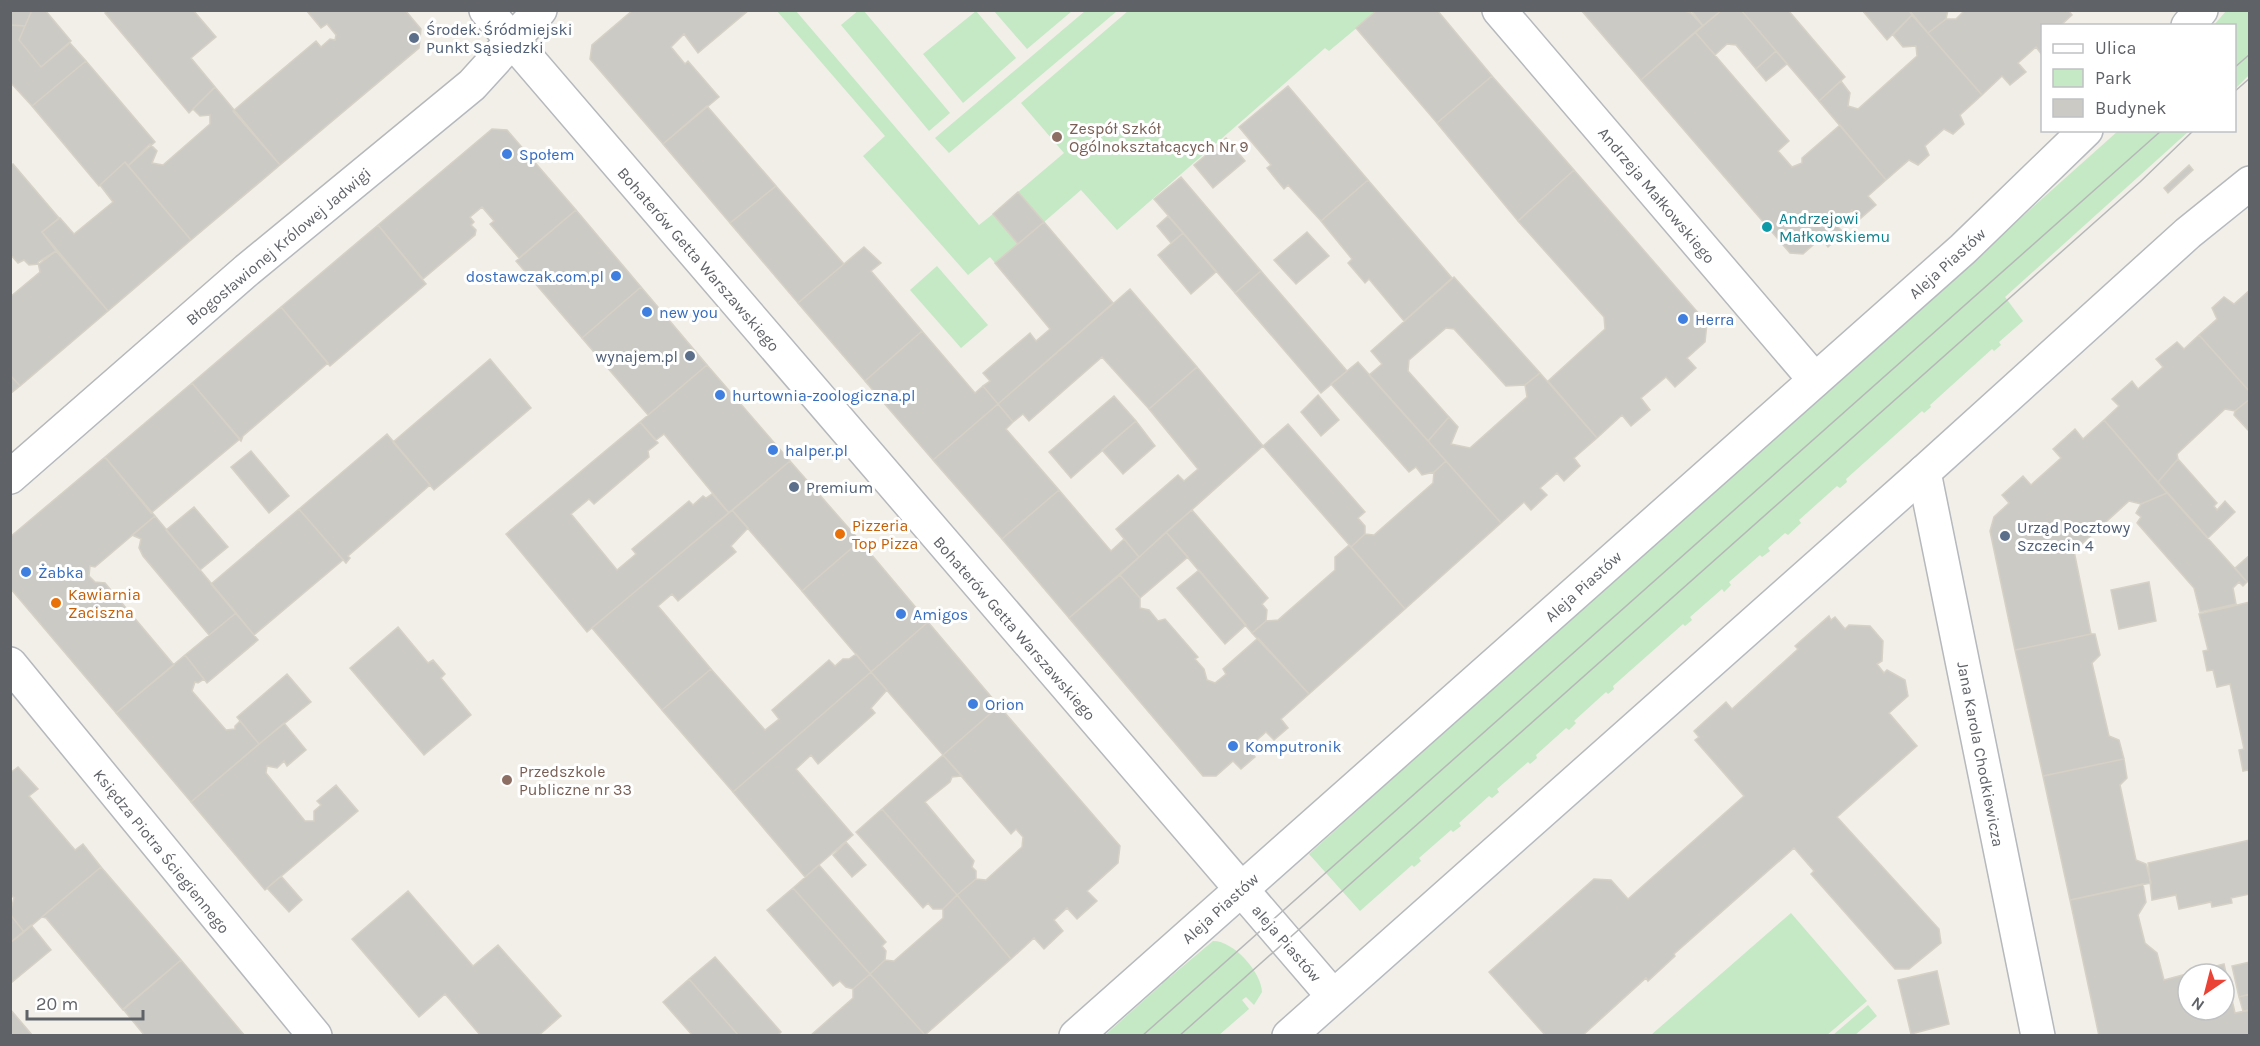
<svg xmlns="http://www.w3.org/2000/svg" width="2260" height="1046" font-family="Karla,sans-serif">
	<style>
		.green { fill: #c5e8c5 }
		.building { fill: #cccac5; stroke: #d6d1c6; stroke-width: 1.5; fill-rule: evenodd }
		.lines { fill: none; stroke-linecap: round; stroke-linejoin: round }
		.street-casing { stroke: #b5b8bc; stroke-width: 36 }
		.secondary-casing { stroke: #b6babf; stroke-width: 36 }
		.street { stroke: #fff; stroke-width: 33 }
		.secondary { stroke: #fff; stroke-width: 33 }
		.tram { stroke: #b6b7b8; stroke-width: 1.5 }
		.service-dot { fill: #5c6f8a; stroke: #fff; stroke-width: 2 }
		.education-dot { fill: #8d6e63; stroke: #fff; stroke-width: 2 }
		.shop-dot { fill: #3f7fe0; stroke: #fff; stroke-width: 2 }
		.culture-dot { fill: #0f9aa8; stroke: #fff; stroke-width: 2 }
		.food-dot { fill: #e8710a; stroke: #fff; stroke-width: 2 }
		.labels { text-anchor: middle; stroke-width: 6; stroke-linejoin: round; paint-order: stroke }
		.service-label { font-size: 16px; fill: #4e5e75; stroke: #fff; text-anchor: start }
		.education-label { font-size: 16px; fill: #785e54; stroke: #fff; text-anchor: start }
		.shop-label { font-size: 16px; fill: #366cbe; stroke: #fff; text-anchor: start }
		.street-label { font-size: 16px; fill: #5f6368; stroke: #fff }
		.culture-label { font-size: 16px; fill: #0d838f; stroke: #fff; text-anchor: start }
		.food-label { font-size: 16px; fill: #c56008; stroke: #fff; text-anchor: start }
	</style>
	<rect width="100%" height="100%" fill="#f1efe8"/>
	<path class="green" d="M859 10 864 11 950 113 929 131 841 25Z
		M777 11H796L979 225 993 214 1018 244 995 263 990 257 968 275 863 156 885 136Z
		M976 11 1016 58 963 103 923 54Z
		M994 11H1072L1027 49Z
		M1085 11H1117L949 153 935 138Z
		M1128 11H1377L1329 51 1325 48 1117 230 1081 190 1044 222 1018 192 1064 153 1021 103Z
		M2226 11H2249V75L2235 89 2234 26 2214 25Z
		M2118 131H2189L2005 297 2023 321 1999 342 2001 345 1994 351 1992 349 1930 405 1931 407 1924 413 1922 411 1846 479 1847 482 1840 488 1837 486 1799 520 1801 523 1788 535 1785 533 1768 548 1770 551 1762 557 1760 555 1729 582 1731 585 1724 592 1722 589 1690 617 1692 620 1685 626 1683 624 1613 686 1614 689 1608 694 1606 692 1574 721 1576 723 1569 730 1566 728 1536 755 1537 758 1530 764 1528 762 1497 789 1499 792 1492 798 1489 796 1459 823 1461 826 1453 832 1451 830 1419 858 1421 861 1414 867 1412 865 1360 911 1309 854 1360 808 1358 805 1365 799 1367 801 1399 773 1397 770 1404 764 1407 766Z
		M937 266 988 325 961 348 910 290Z
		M1791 913 1867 1001 1827 1035H1651Z
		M1213 941C1234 941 1261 972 1262 992L1254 1005 1246 997 1242 1000 1249 1009 1219 1035 1104 1036 1162 984 1160 982 1167 975 1170 977Z
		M1868 1005 1877 1016 1855 1035H1833Z"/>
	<path class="building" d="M10 10H32L25 26 10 25Z
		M32 10H45L71 41 41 67 19 40Z
		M108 10H193L216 37 191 58 215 87 189 113 105 13Z
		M306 10H405L421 29 419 48 280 165 233 111 316 41 321 47 330 39 335 40 336 35 327 24 321 28Z
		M633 10H749L698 53 684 34 671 47 685 64 688 61 719 97 663 144 590 59 592 45Z
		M1377 10H1437L1492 76 1437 123 1356 28Z
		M1581 10H1681L1691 13 1703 26 1641 80Z
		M1691 10H1722L1703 26Z
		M1722 10H1741L1776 51 1756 69 1736 45 1727 44 1715 55 1695 32Z
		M1741 10H1788L1845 77 1819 101Z
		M1862 10H1909L1912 15 1887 40Z
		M1909 10H1948L1946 19 1928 33Z
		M1965 10H2068L2072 15 2060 26H2042V55L2036 47 2018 63 2026 72 2010 85 2002 76 1982 95 1928 33 1946 19H1956Z
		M1912 15 1982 95 1960 115 1964 124 1953 134 1944 129 1925 146 1929 155 1918 165 1909 160 1886 180 1819 101 1841 81 1850 93 1848 106 1858 109 1917 56 1916 46 1903 47 1893 35Z
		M10 25 25 26 19 40 41 67 70 43 86 61 32 106 10 82Z
		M1695 32 1789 141 1778 151 1792 167 1802 163V158L1840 125 1886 180 1868 196 1876 205 1860 219 1852 210 1836 225 1844 233 1828 247 1821 238 1803 254 1790 253 1641 80Z
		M1776 51 1787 64 1766 81 1756 69Z
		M86 61 155 142 128 166 125 162 99 186 32 106Z
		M1492 76 1574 170 1518 221 1437 123Z
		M1288 86 1368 180 1321 221 1288 185 1284 189 1267 168 1271 165 1239 127Z
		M215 87 280 165 191 240 128 166 150 144 157 151 152 163 163 165 210 124V115L200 116 193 109Z
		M707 106 776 186 730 223 663 144Z
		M492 129 507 130 576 210 519 258 490 224 494 221 482 207 470 217 474 222 471 225 476 230 475 235 423 279 378 225Z
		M1226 138 1245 161 1213 188 1194 165Z
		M125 162 191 240 108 311 42 232 60 218 74 234 113 202 100 185Z
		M13 164 59 218 42 232 56 251 39 264 29 265 24 260 18 263 10 254V166Z
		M2189 165 2193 170 2168 193 2164 188Z
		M1574 170 1707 323 1705 342 1687 358 1696 368 1675 387 1666 377 1641 398 1650 410 1631 426 1622 415 1597 438 1548 381 1605 329 1604 317 1518 221Z
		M1181 177 1261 271 1235 293 1154 199Z
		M1368 180 1452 278 1404 321 1369 279 1365 283 1348 263 1352 259 1321 221Z
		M776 186 844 264 798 303 730 223Z
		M1018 192 1044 222 1018 244 993 214Z
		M576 210 641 287 582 338 516 261Z
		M1168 216 1183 233 1171 243 1157 226Z
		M1044 222 1113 303 998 404 983 386 990 381 983 373 1030 333 1036 341 1050 329 995 263Z
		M378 225 426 284 330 366 281 307Z
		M1307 232 1329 256 1296 284 1274 260Z
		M1183 233 1216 272 1191 294 1158 255Z
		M864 247 881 263 871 271 922 331 865 381 798 303Z
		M56 251 108 311 20 386 10 375V297L40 272 38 262Z
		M1261 271 1347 371 1321 393 1235 293Z
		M1454 277 1540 373 1525 385 1506 386 1454 329 1446 328 1409 360 1408 371 1449 417 1428 441 1369 375 1382 364 1371 351Z
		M641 287 707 365 648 415 582 338Z
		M1130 289 1197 367 1149 409 1102 357 1029 421 1023 414 1013 422 998 404Z
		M2250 290V392L2199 335 2217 319 2212 308 2224 297 2234 304Z
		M281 307 328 363 243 436 241 441 192 383Z
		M922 331 975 393 983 386 998 404 933 460 865 381Z
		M2199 335 2250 392V399L2235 411 2225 409 2177 454 2178 459 2158 482 2104 420 2119 406 2112 399 2132 381 2138 389 2163 367 2156 359 2177 342 2184 349Z
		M490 359 531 408 434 490 393 442Z
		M1358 362 1446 461 1434 472 1422 475 1416 467 1409 472 1331 384Z
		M707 365 790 461 729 513 664 434 656 440 640 422Z
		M1197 367 1263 446 1139 557 1116 529 1178 475 1184 481 1198 469 1149 409Z
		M1540 373 1597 438 1574 458 1580 466 1564 481 1557 473 1540 488 1547 495 1531 510 1524 502 1501 523 1428 441 1449 417 1458 427 1451 444 1470 448 1527 397 1525 385Z
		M10 375 20 386 10 394Z
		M192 383 240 439 151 513 105 457Z
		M1318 395 1339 420 1321 436 1301 412Z
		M1114 396 1136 421 1071 478 1049 452Z
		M2250 399V432L2234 415 2235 411Z
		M998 404 1013 422 1006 429 1059 490 1002 539 933 460Z
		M2104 420 2167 493 2141 504 2129 501 2074 551 2091 634 2015 650 1990 531 1994 517 2009 503 2002 495 2023 476 2031 485 2061 458 2053 449 2075 429 2083 439Z
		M1136 421 1155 446 1123 474 1102 450Z
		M640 422 658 443 648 451 649 457 594 504 589 499 571 514 617 570 636 554 632 549 689 501 693 505 703 496 706 498 712 494 729 513 587 632 506 534Z
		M1288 424 1365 512 1358 518 1365 526V534L1351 547 1263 446Z
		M387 434 430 485 348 556 350 558 346 563 299 509Z
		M251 451 289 496 269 513 231 467Z
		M105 457 155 516 95 567 90 566 89 576 95 582 105 583 174 665 116 713 10 588V537Z
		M2178 459 2217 503 2214 506 2217 510 2225 501 2235 512 2208 538 2158 482Z
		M790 461 860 541 802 591 732 510Z
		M1446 461 1501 523 1405 609 1351 547 1365 534 1374 535 1433 483 1434 472Z
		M1059 490 1111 551 1124 539 1139 557 1069 618 1002 539Z
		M2167 493 2247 582 2243 586 2239 582 2233 588 2236 604 2200 612 2194 588 2137 523 2141 517 2136 513 2141 504Z
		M194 507 228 547 200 570 166 530Z
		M299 509 343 560 254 635 211 584Z
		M732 510 748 528 731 546 736 552 678 601 672 594 658 606 711 669 662 710 592 628Z
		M1192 510 1268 598 1262 604 1267 610 1266 621 1252 633 1166 532Z
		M155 516 236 613 209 635 143 556 139 548 141 539 132 535Z
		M1166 532 1188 557 1140 598 1120 575Z
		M860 541 928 622 871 672 802 591Z
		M1349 545 1405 609 1309 694 1252 633 1266 621 1278 620 1335 570V557Z
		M2250 555V579L2247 582 2235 568Z
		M1199 570 1246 625 1225 644 1177 588Z
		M1120 575 1140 598V608L1149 610 1158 621 1165 619 1198 657 1195 659 1204 669 1207 680 1215 683 1226 674 1223 669 1258 638 1309 694 1281 719 1288 728 1274 740 1266 732 1248 748 1255 757 1241 769 1233 761 1216 776H1203L1069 618Z
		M2149 582 2156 621 2119 629 2111 590Z
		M2250 602V775L2248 770 2243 771 2239 750 2244 749 2230 684 2217 687 2213 670 2207 671 2203 651 2208 650 2199 614Z
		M236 613 258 640 207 683 185 655Z
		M1829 616 1831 620 1835 617 1845 629 1849 625 1870 626 1883 641 1882 661 1877 664 1884 673 1887 670 1905 680 1908 696 1889 713 1917 746 1837 817 1939 929 1941 943 1909 969H1895L1811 874 1814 871 1794 848 1674 954 1675 956 1648 981 1646 978 1582 1036H1546L1489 972 1594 879 1611 880 1628 899 1744 796 1695 740 1699 737 1694 731 1726 702 1732 709 1798 649 1795 646Z
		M928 622 999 706 943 755 871 672Z
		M398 627 428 663 433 660 445 674 441 678 471 715 424 755 350 668Z
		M2091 634H2095L2100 655 2092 663 2109 736 2119 740 2124 759 2043 776 2015 650Z
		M856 654 871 672 733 792 662 710 711 669 765 730 779 719 772 710 829 660 835 666 843 659H849Z
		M185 655 204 679 198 683 195 682 192 691 226 730 235 729V726L240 721 259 744 191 802 116 713Z
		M871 672 887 690 871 708 875 713 818 764 811 755 796 769 853 835 805 877 733 792Z
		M287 674 311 702 259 744 237 717Z
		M999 706 1120 846 1118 863 1087 891 1097 901 1077 919 1067 908 1054 920 1063 931 1044 949 1034 938 1011 959 957 895 976 879 986 880 1022 847 1023 837 1016 829 1011 834 943 755Z
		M284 723 306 750 287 766 284 761 277 768 267 766 266 773 305 821H314V811L321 805 317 801 336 785 358 811 265 890 191 802Z
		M943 755 962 776 952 777 950 782 925 802 974 861 972 867 976 871V879L957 895 882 809Z
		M2124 759 2127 778 2120 785 2136 860 2146 864 2151 883 2070 900 2043 776Z
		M18 767 38 789 29 796 75 850 83 844 101 867 24 932 10 914 14 898 10 894V773Z
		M882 809 957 895 943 909H933L928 903 923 908 856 832Z
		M2250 840V894L2231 898 2232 903 2212 907 2211 902 2179 909 2176 895 2152 900 2148 863Z
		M846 842 866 865 852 877 833 855Z
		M819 865 886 942 882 946 886 951 885 960 870 974 793 888Z
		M101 867 181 960 123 1010 46 918 42 917Z
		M281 876 302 900 289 912 267 888Z
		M2143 884 2146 902 2138 915 2145 943 2157 953 2164 980 2224 964 2235 1013 2250 1010V1036H2099L2070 900ZM2188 974H2224V1010H2188Z
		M793 888 870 974 853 989 846 987 840 981 833 986 767 910Z
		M408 891 473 966 498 945 561 1016 538 1036H481L445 994 419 1017 352 939Z
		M957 895 1011 959 925 1035 870 974 885 960 894 961 943 918V909Z
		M10 914 24 932 10 943Z
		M31 925 51 950 11 983 10 943Z
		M715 957 781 1032 777 1036H739L689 979Z
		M181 960 245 1036H145L123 1009Z
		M2250 962V994L2239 997 2232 966Z
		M1937 971 1949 1024 1911 1034 1898 980Z
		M870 974 925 1035 810 1036 853 998V989Z
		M689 979 739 1036H693L663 1002Z
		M2250 994V1010L2243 1011 2239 997Z
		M10 1009 33 1036H10Z"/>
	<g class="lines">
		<g class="street-casing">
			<path id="street" d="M486 10 1333 996
				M1499 10 1815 380
				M1924 472 2038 1036
				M10 477 247 270 472 85 540 10
				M10 664 315 1036"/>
		</g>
		<g class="secondary-casing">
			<path id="secondary" d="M2188 26 2201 10
				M1076 1036 1963 249 2086 130
				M1289 1036 1924 472 2188 233 2250 183"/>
		</g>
		<use href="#street" class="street"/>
		<use href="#secondary" class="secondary"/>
		<path class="tram" d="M2234 68 2250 54
			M2234 92 2250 78
			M1142 1036 2162 130
			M1179 1036 2140 182 2194 130"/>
	</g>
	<g class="service-dot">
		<circle cx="414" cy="38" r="6"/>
		<circle cx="690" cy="356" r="6"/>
		<circle cx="794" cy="487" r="6"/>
		<circle cx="2005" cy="536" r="6"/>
	</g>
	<g class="education-dot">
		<circle cx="1057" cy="137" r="6"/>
		<circle cx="507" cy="780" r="6"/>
	</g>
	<g class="shop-dot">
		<circle cx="507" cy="154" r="6"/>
		<circle cx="616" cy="276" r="6"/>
		<circle cx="647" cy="312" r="6"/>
		<circle cx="1683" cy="319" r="6"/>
		<circle cx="720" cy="395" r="6"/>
		<circle cx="773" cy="450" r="6"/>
		<circle cx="26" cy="572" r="6"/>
		<circle cx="901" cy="614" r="6"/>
		<circle cx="973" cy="704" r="6"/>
		<circle cx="1233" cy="746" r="6"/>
	</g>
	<circle class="culture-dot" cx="1767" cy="227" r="6"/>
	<g class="food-dot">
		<circle cx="840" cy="534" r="6"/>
		<circle cx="56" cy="603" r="6"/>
	</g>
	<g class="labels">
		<g class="service-label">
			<text x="426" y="35">Środek. Śródmiejski<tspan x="426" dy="18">Punkt Sąsiedzki</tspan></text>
			<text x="678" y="362" text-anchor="end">wynajem.pl</text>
			<text x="806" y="493">Premium</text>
			<text x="2017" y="533">Urząd Pocztowy<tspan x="2017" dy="18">Szczecin 4</tspan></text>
		</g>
		<g class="education-label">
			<text x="1069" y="134">Zespół Szkół<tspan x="1069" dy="18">Ogólnokształcących Nr 9</tspan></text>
			<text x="519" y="777">Przedszkole<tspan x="519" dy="18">Publiczne nr 33</tspan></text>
		</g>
		<g class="shop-label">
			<text x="519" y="160">Społem</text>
			<text x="604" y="282" text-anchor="end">dostawczak.com.pl</text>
			<text x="659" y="318">new you</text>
			<text x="1695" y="325">Herra</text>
			<text x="732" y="401">hurtownia-zoologiczna.pl</text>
			<text x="785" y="456">halper.pl</text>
			<text x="38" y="578">Żabka</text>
			<text x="913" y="620">Amigos</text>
			<text x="985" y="710">Orion</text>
			<text x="1245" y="752">Komputronik</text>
		</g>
		<g class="street-label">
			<text transform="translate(1657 195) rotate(50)" y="6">Andrzeja Małkowskiego</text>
			<text transform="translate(278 246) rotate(-40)" y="6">Błogosławionej Królowej Jadwigi</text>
			<text transform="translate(699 259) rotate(49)" y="6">Bohaterów Getta Warszawskiego</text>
			<text transform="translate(1947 263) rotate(-42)" y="6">Aleja Piastów</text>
			<text transform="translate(1583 586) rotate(-42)" y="6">Aleja Piastów</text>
			<text transform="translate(1015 628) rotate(49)" y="6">Bohaterów Getta Warszawskiego</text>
			<text transform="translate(1981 754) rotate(79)" y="6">Jana Karola Chodkiewicza</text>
			<text transform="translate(162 851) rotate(51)" y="6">Księdza Piotra Ściegiennego</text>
			<text transform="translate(1220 908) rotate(-42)" y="6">Aleja Piastów</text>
			<text transform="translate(1287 943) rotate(49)" y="6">aleja Piastów</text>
		</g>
		<g class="culture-label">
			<text x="1779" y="224">Andrzejowi<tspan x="1779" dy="18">Małkowskiemu</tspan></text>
		</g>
		<g class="food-label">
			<text x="852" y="531">Pizzeria<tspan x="852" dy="18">Top Pizza</tspan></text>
			<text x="68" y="600">Kawiarnia<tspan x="68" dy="18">Zaciszna</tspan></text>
		</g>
	</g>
	<rect width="2260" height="1046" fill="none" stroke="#5f6368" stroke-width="24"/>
	<rect x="2041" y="24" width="195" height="108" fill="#ffffff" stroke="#bfc1c3" stroke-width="1.5"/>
	<rect x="2053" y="44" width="30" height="9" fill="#ffffff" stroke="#bfc1c3" stroke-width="1.5"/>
	<text x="2095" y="54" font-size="18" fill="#5f6368">Ulica</text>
	<rect x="2053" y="69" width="30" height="18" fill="#c5e8c5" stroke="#bfc1c3" stroke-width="1.5"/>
	<text x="2095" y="84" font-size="18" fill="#5f6368">Park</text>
	<rect x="2053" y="99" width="30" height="18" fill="#cccac5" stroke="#bfc1c3" stroke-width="1.5"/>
	<text x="2095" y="114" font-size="18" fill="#5f6368">Budynek</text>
	<g transform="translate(2206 992) rotate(215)"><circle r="28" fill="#ffffff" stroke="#bfc1c3" stroke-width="1.5"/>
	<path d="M0-4.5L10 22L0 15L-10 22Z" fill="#ea4335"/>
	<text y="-9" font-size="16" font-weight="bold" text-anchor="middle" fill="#5f6368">N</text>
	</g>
	<path d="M27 1010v9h116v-9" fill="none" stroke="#5f6368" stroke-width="3"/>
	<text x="36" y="1010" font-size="18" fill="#5f6368" stroke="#ffffff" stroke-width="4.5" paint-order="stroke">20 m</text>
</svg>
